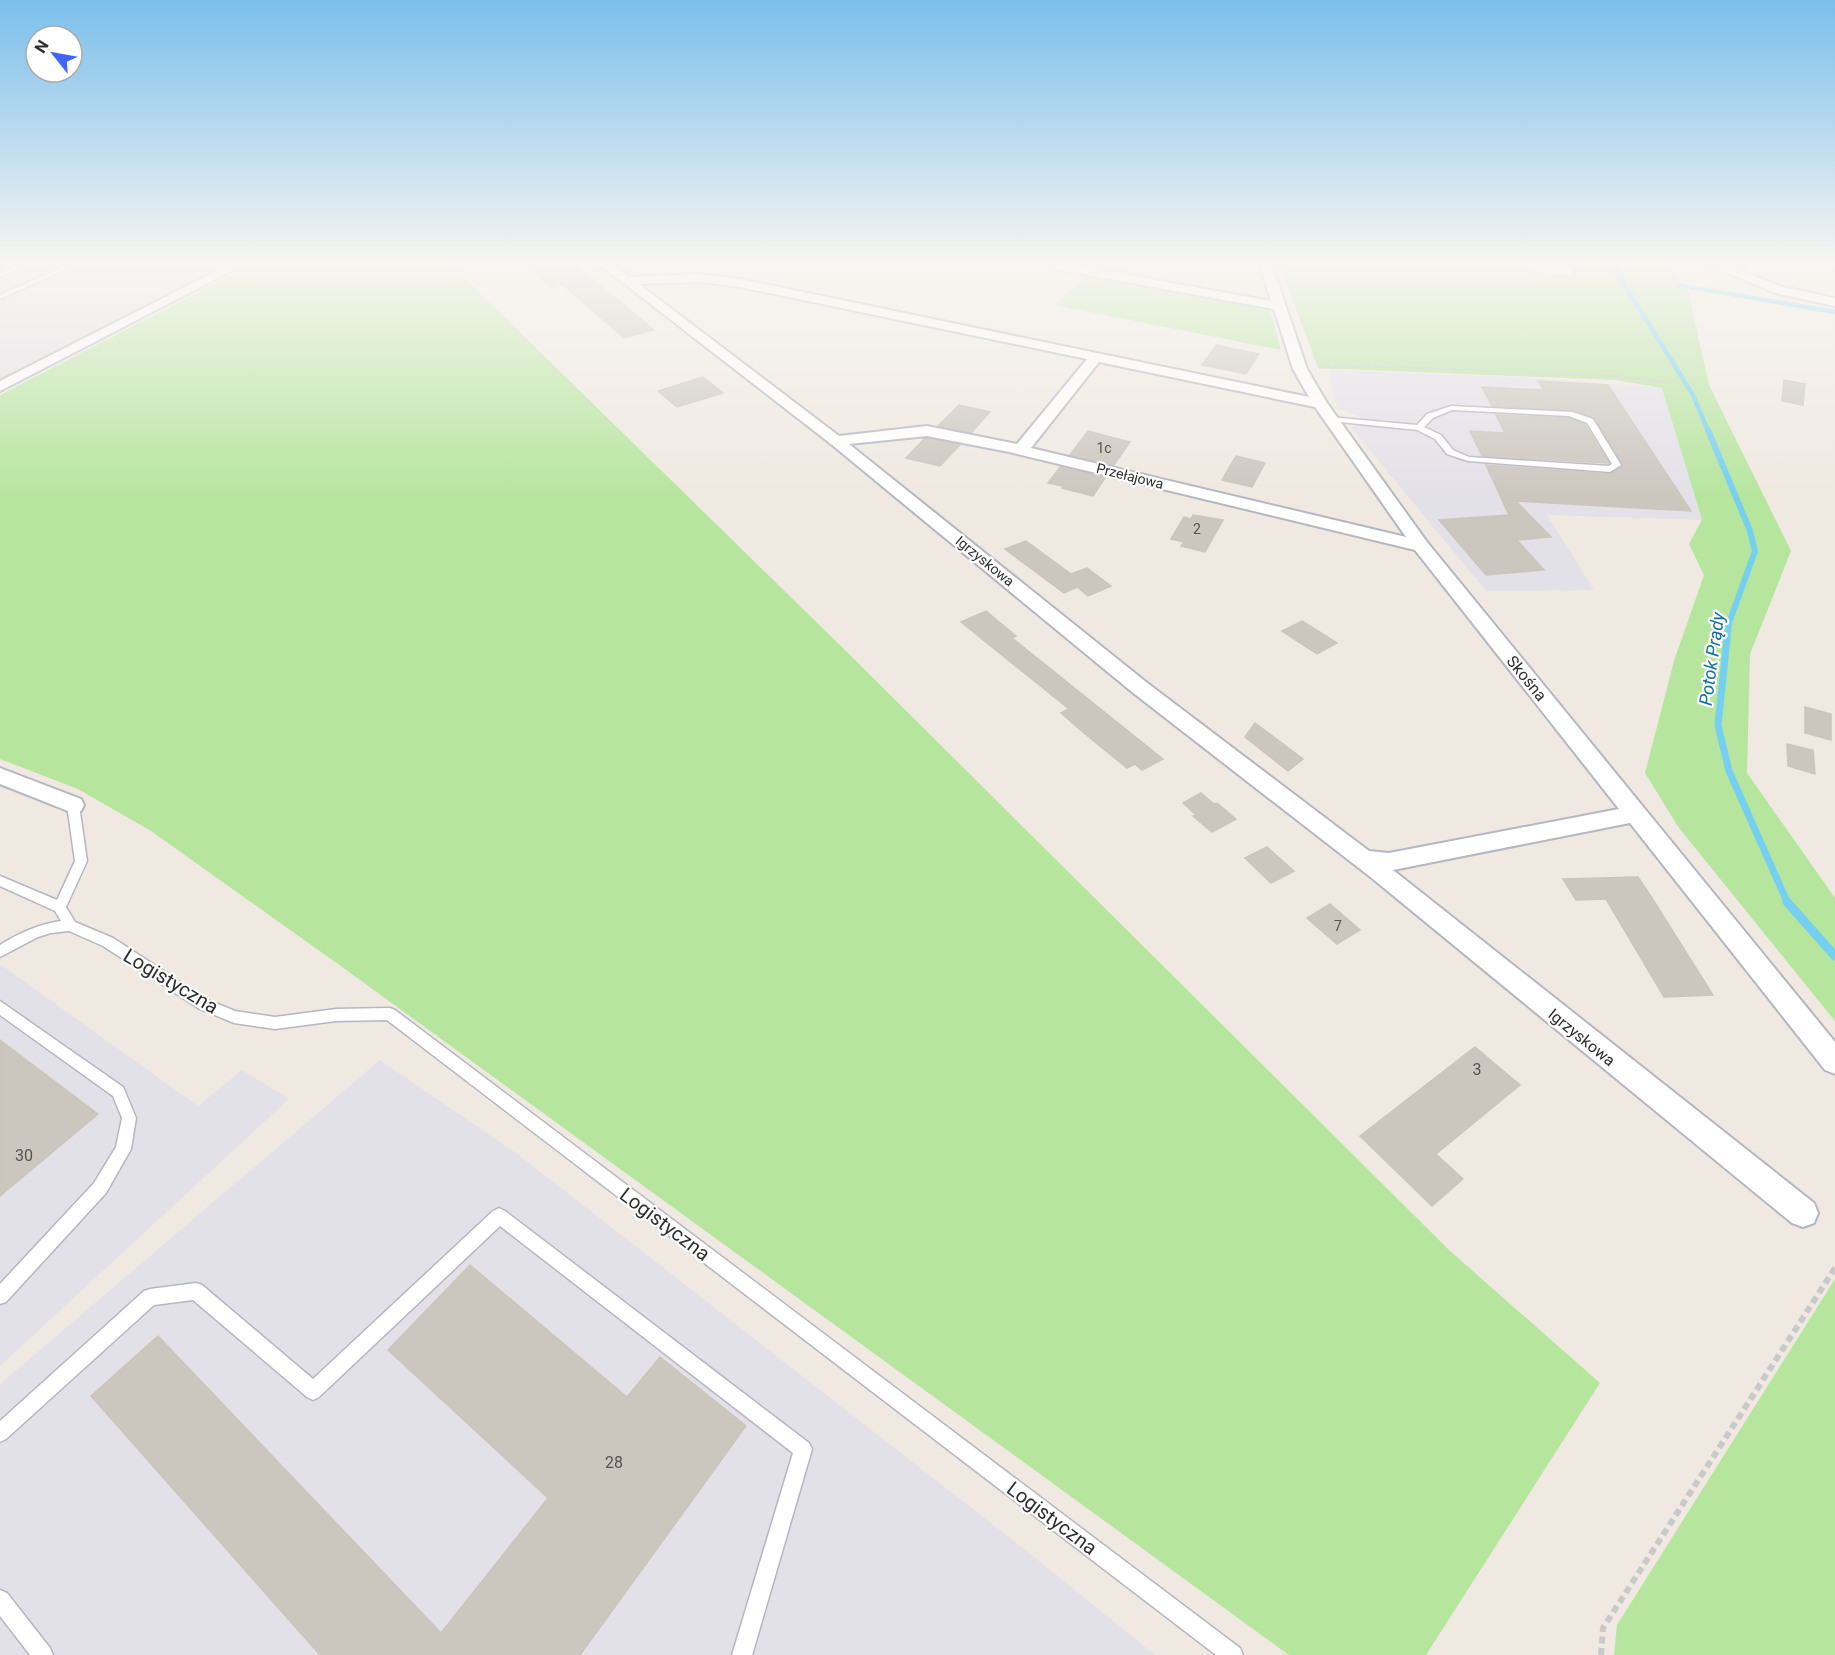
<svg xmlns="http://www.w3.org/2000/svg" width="1835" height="1655" font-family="Roboto,sans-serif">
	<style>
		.industrial { fill: #e3e1e8 }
		.green { fill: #b6e59e }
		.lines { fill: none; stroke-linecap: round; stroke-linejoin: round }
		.stream-far3 { stroke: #75cff0; stroke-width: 4.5 }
		.stream-far2 { stroke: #75cff0; stroke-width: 6 }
		.stream-far1 { stroke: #75cff0; stroke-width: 7 }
		.stream { stroke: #75cff0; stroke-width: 9 }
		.building { fill: #cbc7bf; stroke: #cbc5ba; stroke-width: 1.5 }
		.service-casing { stroke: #b4b7c1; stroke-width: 3 }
		.minor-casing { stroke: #b4b7c1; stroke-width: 4 }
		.path-far1 { stroke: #c9c9c9; stroke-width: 2; stroke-dasharray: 3 1.5; stroke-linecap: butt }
		.path { stroke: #c9c9c9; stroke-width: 6; stroke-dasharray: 7 4.5; stroke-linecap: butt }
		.service { fill: #fff; fill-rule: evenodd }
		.minor { fill: #fff; fill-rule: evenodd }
		.labels { text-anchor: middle; stroke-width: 4.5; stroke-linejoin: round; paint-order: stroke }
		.number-label { font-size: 14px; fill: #555452 }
		.far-street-label { font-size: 14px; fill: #2e2e2e; stroke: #fff }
		.street-label { font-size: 16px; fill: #2e2e2e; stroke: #fff }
		.near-number-label { font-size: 16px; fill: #555452 }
		.water-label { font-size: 18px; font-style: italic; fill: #0d6fa3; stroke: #fff }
		.near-street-label { font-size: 20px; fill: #2e2e2e; stroke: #fff }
	</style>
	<rect width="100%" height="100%" fill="#efe9e1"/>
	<path class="industrial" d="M0 265H224L0 379Z
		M1328 370 1536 378 1662 388 1702 520 1547 515 1594 590 1486 591 1350 426H1364L1360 417 1337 408Z
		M0 964 198 1106 242 1070 289 1099 0 1366Z
		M380 1060 516 1153 1023 1548 1155 1655H0V1384Z"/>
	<path class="green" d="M251 265H451L849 654 1450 1251 1600 1383 1426 1655H1289L345 969 151 831 78 789 0 759V395Z
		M1280 265H1521L1565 271 1563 265H1664L1688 290 1709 385 1791 551 1750 654 1747 773 1835 898V1021L1679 828 1645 773 1674 661 1704 575 1689 544 1702 520 1662 388 1615 380 1318 368Z
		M1087 275 1269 307 1281 350 1055 305Z
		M1835 1279V1655H1614L1617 1625Z"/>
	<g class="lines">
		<path class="stream-far3" d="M1612 265 1693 395 1708 431
			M1678 285 1835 312"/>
		<path class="stream-far2" d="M1708 430 1750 531 1755 551 1729 623 1727 640"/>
		<path class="stream-far1" d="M1727 639 1718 725 1729 771 1788 904"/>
		<path class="stream" d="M1787 902 1835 956"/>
	</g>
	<path class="building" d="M527 265H576L654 330 624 338 563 285 552 288Z
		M1216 345 1259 354 1246 374 1202 365Z
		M703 377 723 393 677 407 658 391Z
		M1784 380 1805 384 1803 405 1782 401Z
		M1538 381 1608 385 1691 511 1516 501 1551 537 1517 540 1544 570 1486 575 1439 520 1509 515 1486 465 1610 474 1623 466 1594 417 1573 410 1492 406 1482 387 1544 390Z
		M959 405 990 412 971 433 938 426Z
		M1496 415 1569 418 1585 425 1609 463 1482 456 1470 431 1505 433Z
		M1088 431 1110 437 1130 442 1114 465 1070 455Z
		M925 438H927L960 445 940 466 906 458Z
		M1236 456 1265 463 1252 487 1222 480Z
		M1060 467 1105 478 1093 496 1062 488 1063 486 1048 483Z
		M1193 515 1223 520 1205 552 1181 546 1184 542 1171 539 1184 517 1191 519Z
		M1026 541 1071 574 1087 568 1111 586 1088 596 1077 587 1064 593 1005 549Z
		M986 611 1016 636 1012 638 1163 759 1142 770 1135 764 1127 768 1084 733 1061 713 1069 709 961 622Z
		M1302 621 1329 638 1337 643 1317 654 1282 631Z
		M1805 707 1831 714V740L1805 733Z
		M1255 723 1303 759 1288 771 1245 737Z
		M1787 744 1813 750 1815 774 1788 766Z
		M1201 793 1214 804 1217 803 1236 819 1212 832 1193 816 1196 815 1183 803Z
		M1267 847 1294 871 1271 883 1245 858Z
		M1638 877 1652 898 1713 995 1664 997 1606 899 1576 900 1563 879Z
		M1330 904 1360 930 1337 944 1307 918Z
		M0 1040 98 1114 0 1196Z
		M1475 1047 1520 1085 1436 1154 1463 1179 1432 1206 1360 1136Z
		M470 1265 627 1397 660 1357 746 1426 580 1655H320L91 1396 158 1336 441 1633 548 1498 388 1350Z"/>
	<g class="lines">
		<g class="service-casing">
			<path id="service" d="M17 265H25L0 277V273Z
				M67 265H75L0 299V295Z
				M1451 406 1573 412 1593 419 1621 465 1610 472 1468 461 1447 454 1435 439 1417 430 1330 421 1326 419 1330 417 1417 425 1427 414ZM1452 410 1569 416 1587 423 1612 464 1609 466 1469 457 1453 450 1441 435 1424 427 1433 418Z
				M73 801 79 805 87 861 66 907 75 922 113 938 208 1000 235 1011 275 1017 336 1009 390 1008 395 1010 1240 1648 1243 1655H1216L387 1020 336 1021 275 1029 234 1023 198 1008 103 946 69 931 51 933 38 937 0 957V945C19 933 39 924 61 921L55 911 0 886V876L57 900 75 861 67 805Z
				M0 1001 123 1087 136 1118 131 1149 106 1193 6 1302 0 1304V1284L94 1183 116 1147 122 1118 113 1096 0 1015Z
				M499 1208 505 1211 809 1443 812 1449 752 1655H732L793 1453 500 1226 319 1397 313 1400 307 1397 193 1300 154 1305 6 1439 0 1442V1421L144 1291 150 1289 196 1283 202 1285 313 1379 493 1211Z
				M0 1590 7 1593 50 1648 53 1655H30L0 1616Z"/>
		</g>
		<g class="minor-casing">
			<path id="minor" d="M228 265H243L0 391V381Z
				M600 265H613L630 277 699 274 740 279 1309 397 1293 369 1274 309 1055 269 1049 265H1074L1271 301 1260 265H1272L1307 369 1327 403 1427 542 1835 1042V1074L1825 1070 1630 823 1393 870 1814 1203 1818 1213 1814 1223 1803 1227 1792 1223 1373 879 1132 692 831 444ZM699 282 740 287 1087 359 1017 444 927 426 839 436 639 284ZM1099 362 1315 407 1406 537 1031 448ZM927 436 1009 452 1415 550 1619 809 1389 853 1369 851 1146 682 849 444Z
				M1515 265C1532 264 1562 261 1575 272L1569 276 1521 269Z
				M1710 265H1726L1783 287 1835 298V306L1775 293Z
				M0 768 81 799 84 805 81 811 73 813 0 784Z"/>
		</g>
		<path class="path-far1" d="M1319 368 1351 366 1599 375 1672 383"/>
		<path class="path" d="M1601 1655 1603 1628 1835 1268"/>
		<use href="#service" class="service"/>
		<use href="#minor" class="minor"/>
	</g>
	<linearGradient id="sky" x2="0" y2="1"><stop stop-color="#7abfeb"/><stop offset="0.53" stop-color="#f8f5f2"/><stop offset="1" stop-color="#f8f5f2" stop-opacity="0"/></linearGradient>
	<rect width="1835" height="496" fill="url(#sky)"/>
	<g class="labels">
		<g class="number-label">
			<text x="1104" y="453">1c</text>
			<text x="1197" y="534">2</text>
			<text x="1338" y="931">7</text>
		</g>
		<g class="far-street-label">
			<text transform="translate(1130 476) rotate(14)" y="5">Przełajowa</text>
			<text transform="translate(985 561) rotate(39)" y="5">Igrzyskowa</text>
		</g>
		<g class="street-label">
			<text transform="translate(1527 678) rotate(51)" y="6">Skośna</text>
			<text transform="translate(1582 1037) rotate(39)" y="6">Igrzyskowa</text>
		</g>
		<g class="near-number-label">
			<text x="1477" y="1075">3</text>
			<text x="24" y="1161">30</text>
			<text x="614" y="1468">28</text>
		</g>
		<g class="water-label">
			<text transform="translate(1712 659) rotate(-82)" y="6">Potok Prądy</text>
		</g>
		<g class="near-street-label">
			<text transform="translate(171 981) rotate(31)" y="7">Logistyczna</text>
			<text transform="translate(665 1224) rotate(37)" y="7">Logistyczna</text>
			<text transform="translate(1052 1518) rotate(37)" y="7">Logistyczna</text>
		</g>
	</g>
	<g transform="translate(54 54) rotate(301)"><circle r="28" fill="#ffffff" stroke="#ababab" stroke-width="1.5"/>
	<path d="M0-4.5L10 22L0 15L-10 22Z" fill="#4264fb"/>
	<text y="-9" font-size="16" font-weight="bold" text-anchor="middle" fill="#2e2e2e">N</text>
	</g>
</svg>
